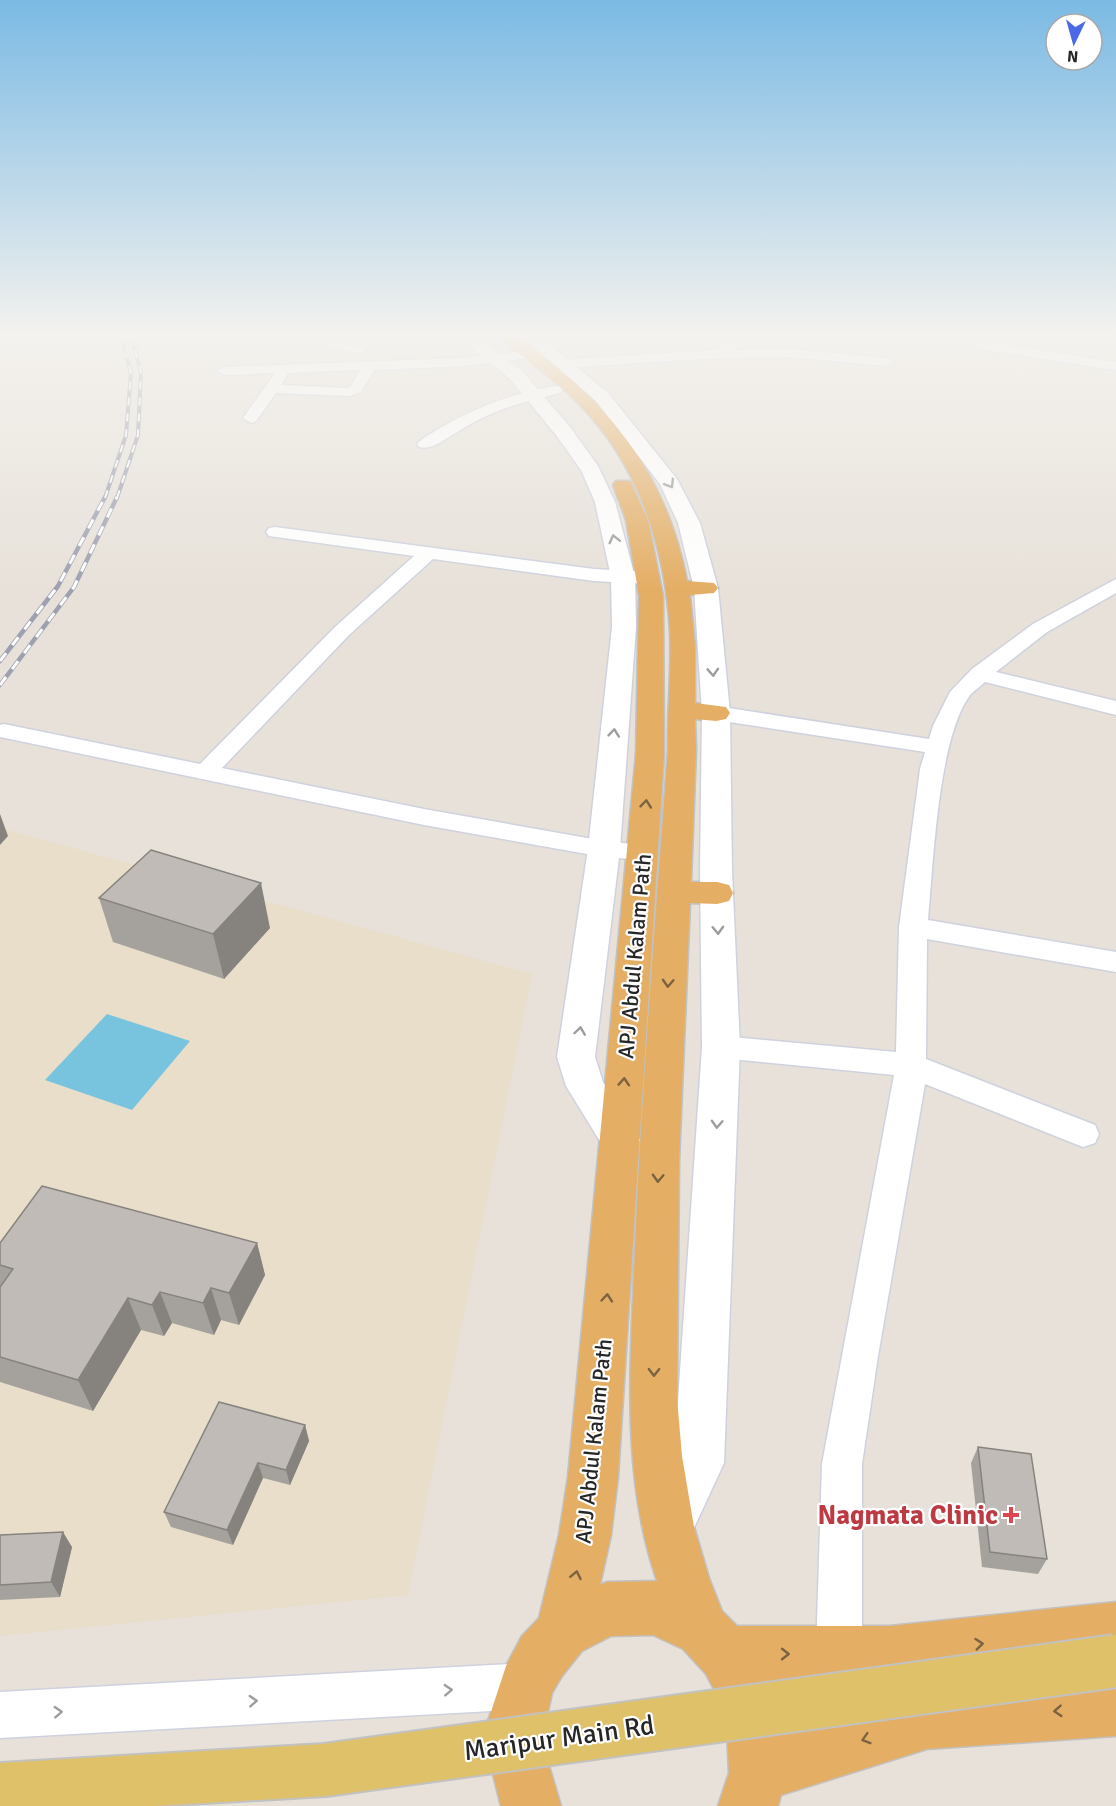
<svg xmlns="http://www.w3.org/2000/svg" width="1116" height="1806" font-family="Signika,sans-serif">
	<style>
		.education { fill: #e8deca }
		.water { fill: #78c4de }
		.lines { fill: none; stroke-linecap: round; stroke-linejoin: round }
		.minor-casing { stroke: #cfd2de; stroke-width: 3 }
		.tertiary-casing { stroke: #cfd2de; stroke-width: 3 }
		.trunk-casing { stroke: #c2c2c2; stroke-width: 3 }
		.minor { fill: #fff; fill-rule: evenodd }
		.tertiary { fill: #fff; fill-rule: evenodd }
		.trunk { fill: #e4ae65; fill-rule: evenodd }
		.rail-far1-casing { stroke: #9da0af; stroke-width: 4 }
		.rail-casing { stroke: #9da0af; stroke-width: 4.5 }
		.rail-far1 { stroke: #fff; stroke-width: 2; stroke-dasharray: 8; stroke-linecap: butt }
		.rail { stroke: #fff; stroke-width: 3; stroke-dasharray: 10; stroke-linecap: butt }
		.primary-bridge-casing { stroke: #c2c2c2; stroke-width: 56; stroke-linecap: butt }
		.primary-bridge { stroke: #dec168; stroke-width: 52 }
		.wall { fill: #a5a19d }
		.shaded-wall { fill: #86837f }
		.building { fill: #c0bbb6; stroke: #86837f; stroke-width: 1.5 }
		.oneway { stroke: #9d9d9d }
		.oneway2 { stroke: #7b6342 }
		.health-dot { fill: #e0444e; stroke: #fff; stroke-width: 2 }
		.labels { text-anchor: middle; stroke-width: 4.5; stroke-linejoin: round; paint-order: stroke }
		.street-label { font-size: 22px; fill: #262626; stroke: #fff }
		.near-health-label { font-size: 27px; font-weight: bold; fill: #be3a42; stroke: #fff; text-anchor: end }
		.near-street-label { font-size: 27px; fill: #262626; stroke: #fff }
	</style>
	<rect width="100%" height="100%" fill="#e7e1d9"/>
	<path class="education" d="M0 828 532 974 408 1595 0 1636Z"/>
	<path class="water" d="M107 1014 190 1041 132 1110 45 1080Z"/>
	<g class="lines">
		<g class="minor-casing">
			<path id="minor" d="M298 336H320L365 347 367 350 360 354 300 339Z
				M738 336H754L734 350 789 349 886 358 893 362 886 366 789 357 718 358 545 369 538 365 545 361 715 350Z
				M945 336H966L992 343 1116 362V370L991 351 947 339Z
				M531 350 536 351 538 354 536 357 464 366 374 370 361 392 349 396 276 393 256 421 251 423 243 418 275 373 224 375 217 371 224 367 464 358ZM360 370 351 386 347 388 281 385 288 373Z
				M555 386 560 387 562 390 560 393C519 403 494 409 457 432 446 438 432 451 419 447L417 444C423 437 433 433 440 428 477 407 513 393 555 386Z
				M275 527 594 569 648 572 655 574 658 578 655 582 648 584 594 581 433 559 349 635 222 768 424 809 604 841 652 846 656 852 652 858 643 860 604 857 424 825 0 737V725L4 724 200 764 335 627 414 556 269 536 266 532 269 528Z
				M1116 579V593L1047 632 996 672 1116 701V715L985 682C981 686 975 690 971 694 938 735 933 866 928 920L1116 952V972L927 939 926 1059 1095 1125 1099 1134 1095 1143 1083 1147 925 1084 878 1356 862 1464V1654L855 1670 839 1677 823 1670 816 1654 822 1464 894 1075 721 1058 710 1055 706 1047 710 1039 721 1036 896 1052 899 927 920 769 925 752 716 720 708 718 705 713 708 708 716 706 929 739 933 726 950 692 972 669 1033 624Z
				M526 1663 542 1670 549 1686 542 1702 526 1709 0 1738V1692Z"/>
		</g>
		<g class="tertiary-casing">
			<path id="tertiary" d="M458 336H476L522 371 570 427 598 466 615 502 635 577 636 627 620 849 595 1057 603 1082 640 1140 634 1151 620 1156 606 1151 566 1086 557 1057 588 849 612 627 611 577 595 502 581 470 556 435 510 379Z
				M521 336H539L608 393 677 479 700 523 718 588 730 713 732 871 740 1047 724 1463 686 1545 668 1553 650 1545 642 1527 674 1460 702 1047 700 871 702 713 694 588 678 523 660 484 596 401Z"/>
		</g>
		<g class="trunk-casing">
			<path id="trunk" d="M499 336H517L523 340C610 405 666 472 687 581L714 583 718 588 714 593 690 595 695 646V703L726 707 730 713 726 719 716 721 695 719 696 749 691 882H717L729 885 733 893 729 901 717 904 690 903 679 1161 677 1398 682 1456 694 1527 709 1578 722 1611 737 1626H890L1116 1602V1656L890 1682H771L783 1708 785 1735 927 1691 1116 1678V1736L927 1749 781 1795 778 1806H718L729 1773 726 1712 706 1674 683 1649 653 1635 611 1636 582 1651 562 1676 552 1693 546 1721 547 1759 561 1806H501L489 1759 488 1721 506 1666 522 1636 539 1618 559 1535 568 1477 636 754 639 596 626 520 613 485 616 481H630L648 520 663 596 664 754 618 1477 611 1535 600 1585 607 1582 657 1581C620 1474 631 1359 635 1247 642 1081 656 915 668 749 667 710 672 671 670 631 666 560 645 485 600 428 581 404 558 383 534 365 523 356 507 347 499 336Z"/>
		</g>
		<use href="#minor" class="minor"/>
		<use href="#tertiary" class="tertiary"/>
		<use href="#trunk" class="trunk"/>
		<g class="rail-far1-casing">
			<path id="rail-far1" d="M105 498 126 435 131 373 121 336
				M117 498 138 435 141 372 131 336"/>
		</g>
		<g class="rail-casing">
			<path id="rail" d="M0 661 58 586 105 497
				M0 685 74 587 117 497"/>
		</g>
		<use href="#rail-far1" class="rail-far1"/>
		<use href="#rail" class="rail"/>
		<g class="primary-bridge-casing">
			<path id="primary-bridge" d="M0 1789 325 1770 1116 1661"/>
		</g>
		<use href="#primary-bridge" class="primary-bridge"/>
	</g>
	<path class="wall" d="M99 898 270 928 224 979 113 942Z
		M0 1243H257L265 1275 239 1325 221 1320 214 1335 172 1323 164 1336 141 1330 93 1411 0 1382Z
		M305 1425 309 1441 290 1485 263 1478 233 1545 171 1527 164 1512Z
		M978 1447 1047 1559 1038 1574 982 1567 971 1463Z
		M0 1535 72 1547 60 1597 0 1600Z"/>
	<path class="shaded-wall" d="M0 814 8 836 0 845Z
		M261 883 270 928 224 979 213 934Z
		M257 1243 265 1275 239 1325 229 1293Z
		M211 1288 221 1320 214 1335 203 1303Z
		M160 1292 172 1323 164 1336 152 1305Z
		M128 1298 141 1330 93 1411 78 1380Z
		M305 1425 309 1441 290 1485 286 1470Z
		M258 1463 263 1478 233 1545 227 1530Z
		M63 1532 72 1547 60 1597 51 1582Z"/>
	<path class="building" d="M151 850 261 883 213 934 99 898Z
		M42 1186 257 1243 229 1293 211 1288 203 1303 160 1292 152 1305 128 1298 78 1380 0 1357V1287L13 1269 0 1265V1243Z
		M219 1402 305 1425 286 1470 258 1463 227 1530 164 1512Z
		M978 1447 1031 1454 1047 1559 990 1552Z
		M63 1532 51 1582 0 1585V1535Z"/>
	<defs><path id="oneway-chevron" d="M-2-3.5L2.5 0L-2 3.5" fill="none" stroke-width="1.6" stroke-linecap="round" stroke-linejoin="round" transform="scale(1.5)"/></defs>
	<g class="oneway">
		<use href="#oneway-chevron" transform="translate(670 484) rotate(58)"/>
		<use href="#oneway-chevron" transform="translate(614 539) rotate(-104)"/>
		<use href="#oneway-chevron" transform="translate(713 672) rotate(86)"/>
		<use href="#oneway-chevron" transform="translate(614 733) rotate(-84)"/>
		<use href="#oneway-chevron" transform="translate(718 930) rotate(88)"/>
		<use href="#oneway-chevron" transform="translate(580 1031) rotate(-82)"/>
		<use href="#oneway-chevron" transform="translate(717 1124) rotate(93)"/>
		<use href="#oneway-chevron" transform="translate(448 1690) rotate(-3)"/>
		<use href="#oneway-chevron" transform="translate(253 1701) rotate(-3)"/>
		<use href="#oneway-chevron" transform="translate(58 1712) rotate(-3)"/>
	</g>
	<g class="oneway2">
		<use href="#oneway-chevron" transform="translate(646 804) rotate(-84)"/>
		<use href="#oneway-chevron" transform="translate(668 983) rotate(93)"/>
		<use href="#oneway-chevron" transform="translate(624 1082) rotate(-86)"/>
		<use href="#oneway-chevron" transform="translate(658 1178) rotate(92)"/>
		<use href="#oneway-chevron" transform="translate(607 1298) rotate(-85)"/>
		<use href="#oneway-chevron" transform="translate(654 1372) rotate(91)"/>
		<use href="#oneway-chevron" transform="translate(576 1575) rotate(-78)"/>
		<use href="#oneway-chevron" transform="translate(979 1644) rotate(-6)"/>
		<use href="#oneway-chevron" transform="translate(785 1654)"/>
		<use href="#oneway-chevron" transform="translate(1058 1711) rotate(176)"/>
		<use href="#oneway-chevron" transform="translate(866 1739) rotate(163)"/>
	</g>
	<linearGradient id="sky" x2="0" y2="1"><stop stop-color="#7bbae4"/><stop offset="0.57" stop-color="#f4f2ee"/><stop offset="1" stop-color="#f4f2ee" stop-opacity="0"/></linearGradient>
	<rect width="1116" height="589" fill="url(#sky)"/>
	<path class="health-dot" d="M1008 1506h6v6h6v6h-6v6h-6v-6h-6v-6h6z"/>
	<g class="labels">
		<g class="street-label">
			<text transform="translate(634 956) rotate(-85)" y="8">APJ Abdul Kalam Path</text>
			<text transform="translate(593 1441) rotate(-84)" y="8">APJ Abdul Kalam Path</text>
		</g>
		<g class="near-health-label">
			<text x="998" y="1524">Nagmata Clinic</text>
		</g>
		<g class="near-street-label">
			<text transform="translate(559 1738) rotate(-8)" y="9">Maripur Main Rd</text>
		</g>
	</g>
	<g transform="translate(1074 42) rotate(185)"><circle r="28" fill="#ffffff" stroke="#a8a8a8" stroke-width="1.5"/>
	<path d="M0-4.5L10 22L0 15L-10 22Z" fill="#4b69e3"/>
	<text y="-9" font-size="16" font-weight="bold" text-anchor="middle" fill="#262626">N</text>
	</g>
</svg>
